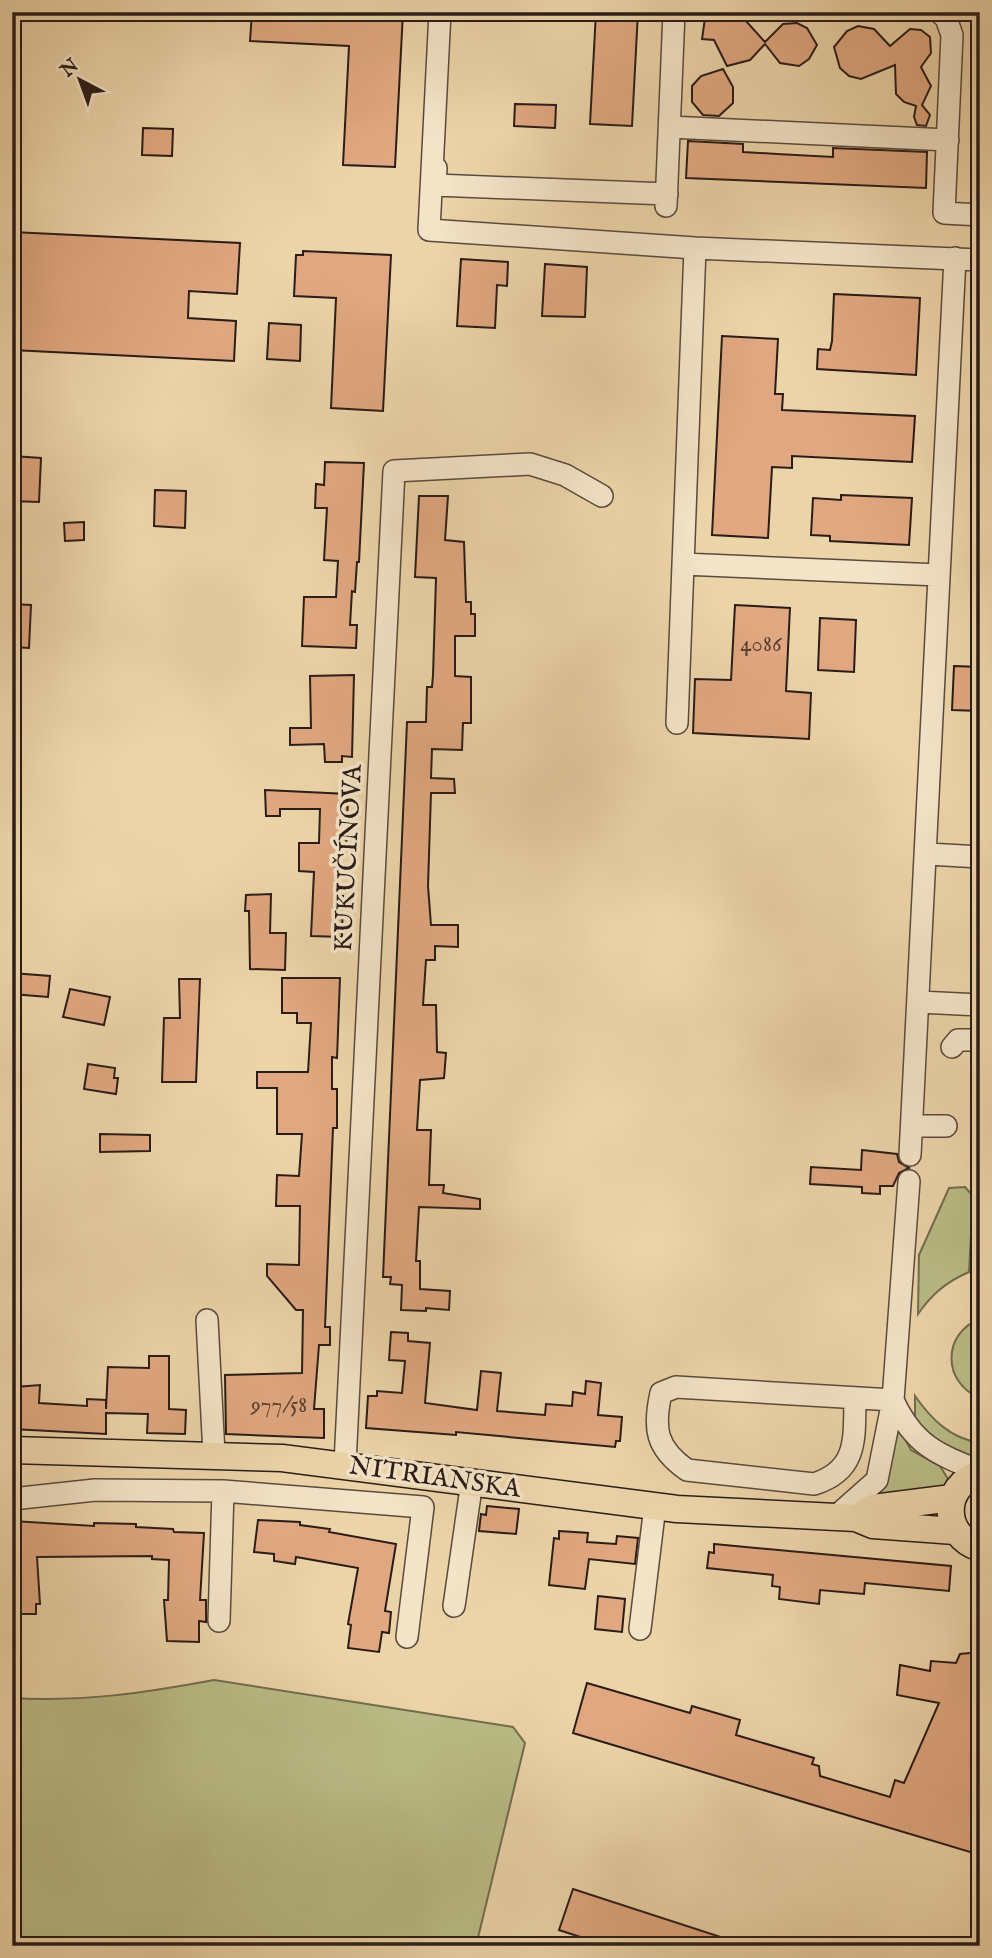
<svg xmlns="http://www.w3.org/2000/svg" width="992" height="1958" font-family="'IM FELL English',serif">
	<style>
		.green { fill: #babc86; stroke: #726c4e; stroke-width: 2 }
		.building { fill: #e0a780; stroke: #2a1c17; stroke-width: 2 }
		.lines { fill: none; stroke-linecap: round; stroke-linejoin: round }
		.minor-casing { stroke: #5a4a3c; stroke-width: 24 }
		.major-casing { stroke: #2a1c17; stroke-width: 29 }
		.minor { stroke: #f3e3c7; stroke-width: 21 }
		.major { stroke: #ecd4a9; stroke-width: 26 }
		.labels { text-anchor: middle; stroke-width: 7; stroke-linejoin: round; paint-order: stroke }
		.number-label { font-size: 23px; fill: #583f31 }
		.street-label { font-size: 26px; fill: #2a1c17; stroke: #f3e3c7 }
	</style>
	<rect width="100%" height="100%" fill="#ecd4a9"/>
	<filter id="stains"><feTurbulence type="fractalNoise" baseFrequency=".00286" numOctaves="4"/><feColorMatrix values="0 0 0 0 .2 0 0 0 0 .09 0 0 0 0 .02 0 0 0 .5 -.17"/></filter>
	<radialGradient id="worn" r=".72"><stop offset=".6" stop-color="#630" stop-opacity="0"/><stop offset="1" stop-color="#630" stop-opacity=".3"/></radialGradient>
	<path class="green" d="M965 1187 973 1196 969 1272C946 1282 932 1294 918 1314L919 1255 949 1188Z
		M980 1319V1398C942 1383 942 1333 980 1319Z
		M915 1396C932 1420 950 1438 980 1443V1460L931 1439 915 1424Z
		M894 1419 911 1450 940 1466 948 1479 943 1489 874 1503Z
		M214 1680 513 1727 525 1743 476 1946H12V1698C84 1702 144 1693 214 1680Z"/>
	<path class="building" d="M252 12H403L395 167 343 165 349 46 250 41Z
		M596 12H638L632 126 590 124Z
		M705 18 746 21 765 42 783 24 797 23 807 28 817 45 809 59 799 66 780 63 765 44 750 60 727 66 714 40 702 39Z
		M858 26 874 29 890 46 910 29 921 30 930 37 931 53 921 67 931 86 922 105 930 115 926 126 917 125 914 117 916 106 904 102 896 94 895 65 861 79 849 76 840 68 834 47 847 31Z
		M723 69 733 87V103L719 116 703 115 692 102V86L701 76Z
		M515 104 556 105 555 128 514 126Z
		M143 128 173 129 172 156 142 155Z
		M688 141 743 144V152L777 154 833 157V148L927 152 926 188 686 178Z
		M12 232 240 243 237 294 189 291 188 318 236 321 234 361 12 350Z
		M303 251 391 255 383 411 331 408 336 298 294 296 296 255H303Z
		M461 259 508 262 507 286 497 285 495 328 457 326Z
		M545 264 587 267 585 317 542 316Z
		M834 294 920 298 916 375 817 369 818 349 830 350 832 341Z
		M269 323 301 325 300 361 267 359Z
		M722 336 778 339 775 394H783L782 410 915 416 912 462 792 456V468L772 467 768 538 712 535Z
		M12 456 41 458 39 502 12 501Z
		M325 462 364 463 359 562H357L355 592 352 591 350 625H357L356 648 302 646 304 597H336L338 561 324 560 327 508H315L316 484 324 485Z
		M155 490 186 491 185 528 154 526Z
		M841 495 912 498 909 545 830 541V536L811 535 813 498 841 500Z
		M419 496H448L445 540 464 542 466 602H471V614H475V636H455V676L471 677V723H463L462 750 432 749 431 778 454 779 455 793H431L428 886 431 925H458V947L435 946V960H426L423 1005H436L437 1052 446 1053 444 1078 420 1080 417 1130H431L429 1185H444L443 1193 480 1199V1209L419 1207 416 1261H420V1289L450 1291 449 1310 426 1308V1311L401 1310 402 1285 390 1284 391 1277H383L407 722H426L427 687H432L433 675 436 578 415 577Z
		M84 522V540L65 541 64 523Z
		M12 604 31 605 29 648 12 647Z
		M735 605 790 608 786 691 811 693 809 739 693 733 695 679 731 680Z
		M820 618 856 620 854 672 818 670Z
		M954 666 980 667V711L952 710Z
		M354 675 352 757 342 756V762H325L324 744 290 745V728H311L310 676Z
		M265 790 348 794 346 855H336L335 896H343L342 937 311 936 314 872 299 871V843H319L320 809H280V816H266Z
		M271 894 270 933H286L285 970 250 969 249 911H245L246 895Z
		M12 973 50 976 48 997 12 994Z
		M282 978H340L337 1058 332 1057V1089H337V1128H333L325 1327H330V1345H319L314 1409H324V1438L226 1434 225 1375 302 1373 303 1310H296L267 1276V1264L299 1265 300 1206H276L277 1175 299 1176 302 1134H277V1088H257V1072H308L311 1023H297V1013H282Z
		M179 979H200L196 1082H162L164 1018H180Z
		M70 989 110 997 104 1025 63 1017Z
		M88 1064 115 1068 114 1078H118L116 1094 84 1089Z
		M100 1134 150 1135V1151L100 1152Z
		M862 1150 897 1154 899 1162 909 1168 899 1173 893 1186H880V1194L862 1193V1187L810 1184 811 1167 861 1170Z
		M391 1332 408 1333V1341L430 1343 425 1403 477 1410 481 1371 501 1373 497 1411 545 1415 546 1404 572 1406 573 1392 585 1394 586 1381 601 1383 598 1415 622 1417 620 1441H616L615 1447 456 1432V1435L366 1428 368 1396H377V1391L402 1393 405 1361 389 1360Z
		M149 1356H169V1409L186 1410 185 1434 147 1433 148 1414 106 1413V1434L12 1429 15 1387 40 1385 39 1403 87 1406V1399L106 1400V1409L108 1367 149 1368Z
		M487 1506 519 1509 516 1534 479 1531 481 1514 486 1515Z
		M258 1520 300 1522V1525L330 1529 329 1532 396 1544 385 1611 391 1612 389 1633 382 1632 379 1652 348 1648 351 1625 348 1624 358 1568 296 1557 295 1564 274 1561V1554L254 1552Z
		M12 1521 94 1526V1523L136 1524V1527L173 1529 174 1532 204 1533 200 1600H206V1622L199 1621V1642L167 1641 164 1600H168L169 1560 152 1559V1556L37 1557 40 1604H36V1614H12Z
		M559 1531 588 1533 587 1542 616 1544 617 1536 638 1538 635 1564 589 1559 585 1589 549 1585 554 1538 559 1539Z
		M714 1544 951 1566 949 1591 865 1583 864 1594 820 1590 819 1604 779 1599 780 1587 772 1586 773 1575 707 1568 709 1552 714 1553Z
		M598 1596 625 1599 622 1632 595 1629Z
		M980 1652V1855L573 1733 587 1683 690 1713 692 1706 740 1720 736 1735 814 1758 812 1764 819 1766 820 1776 890 1797 895 1780 904 1783 939 1703 897 1695 900 1665 930 1671 931 1661 956 1663 960 1654Z
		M573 1889 739 1943V1946H608L559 1930Z"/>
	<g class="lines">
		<g class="minor-casing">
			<path id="minor" d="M440 12 429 230 695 248 980 260
				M939 12 946 18 952 35 944 213 980 215
				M670 127 948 140
				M436 168 435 185 667 194
				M666 206 674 12
				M683 564 939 575
				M677 723 695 248
				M928 854 980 857
				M919 1002 980 1005
				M952 1047 958 1040H980
				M912 1126H946
				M910 1155 955 258
				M909 1181 893 1400C913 1444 936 1454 980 1471
				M207 1320 214 1454
				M345 1464 394 471 530 464 565 475 602 496
				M12 1499 95 1490 223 1491 423 1507 407 1637
				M833 1519 877 1480 893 1400 676 1387 661 1393C653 1429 656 1448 687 1470L814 1484C859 1470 854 1437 855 1398
				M454 1606 472 1481
				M219 1621 223 1491
				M640 1629 655 1506"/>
		</g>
		<g class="major-casing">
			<path id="major" d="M12 1450 282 1458 677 1509 856 1518 873 1525 955 1531
				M980 1474C941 1485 941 1536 980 1548
				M856 1518 873 1508 952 1498"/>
		</g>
		<use href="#minor" class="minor"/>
		<use href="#major" class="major"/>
	</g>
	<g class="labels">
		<g class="number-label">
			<text x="761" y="651">4086</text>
			<text x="279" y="1412">977/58</text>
		</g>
		<g class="street-label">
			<text transform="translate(347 858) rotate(-87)" y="9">KUKUČÍNOVA</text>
			<text transform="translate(435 1476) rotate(8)" y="9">NITRIANSKA</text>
		</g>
	</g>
	<rect width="992" height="1958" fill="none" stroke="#ecd4a9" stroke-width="42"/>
	<rect x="14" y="14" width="964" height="1930" fill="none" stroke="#2a1c17" stroke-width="3.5"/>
	<rect x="21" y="21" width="950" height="1916" fill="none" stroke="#2a1c17" stroke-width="2"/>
	<g transform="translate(80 80) rotate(319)" stroke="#f3e3c7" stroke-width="5" paint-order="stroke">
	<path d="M0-5L12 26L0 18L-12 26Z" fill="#2a1c17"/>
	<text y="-10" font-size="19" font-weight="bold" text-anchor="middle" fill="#2a1c17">N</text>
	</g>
	<rect width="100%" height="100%" filter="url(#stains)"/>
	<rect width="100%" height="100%" fill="url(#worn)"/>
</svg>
